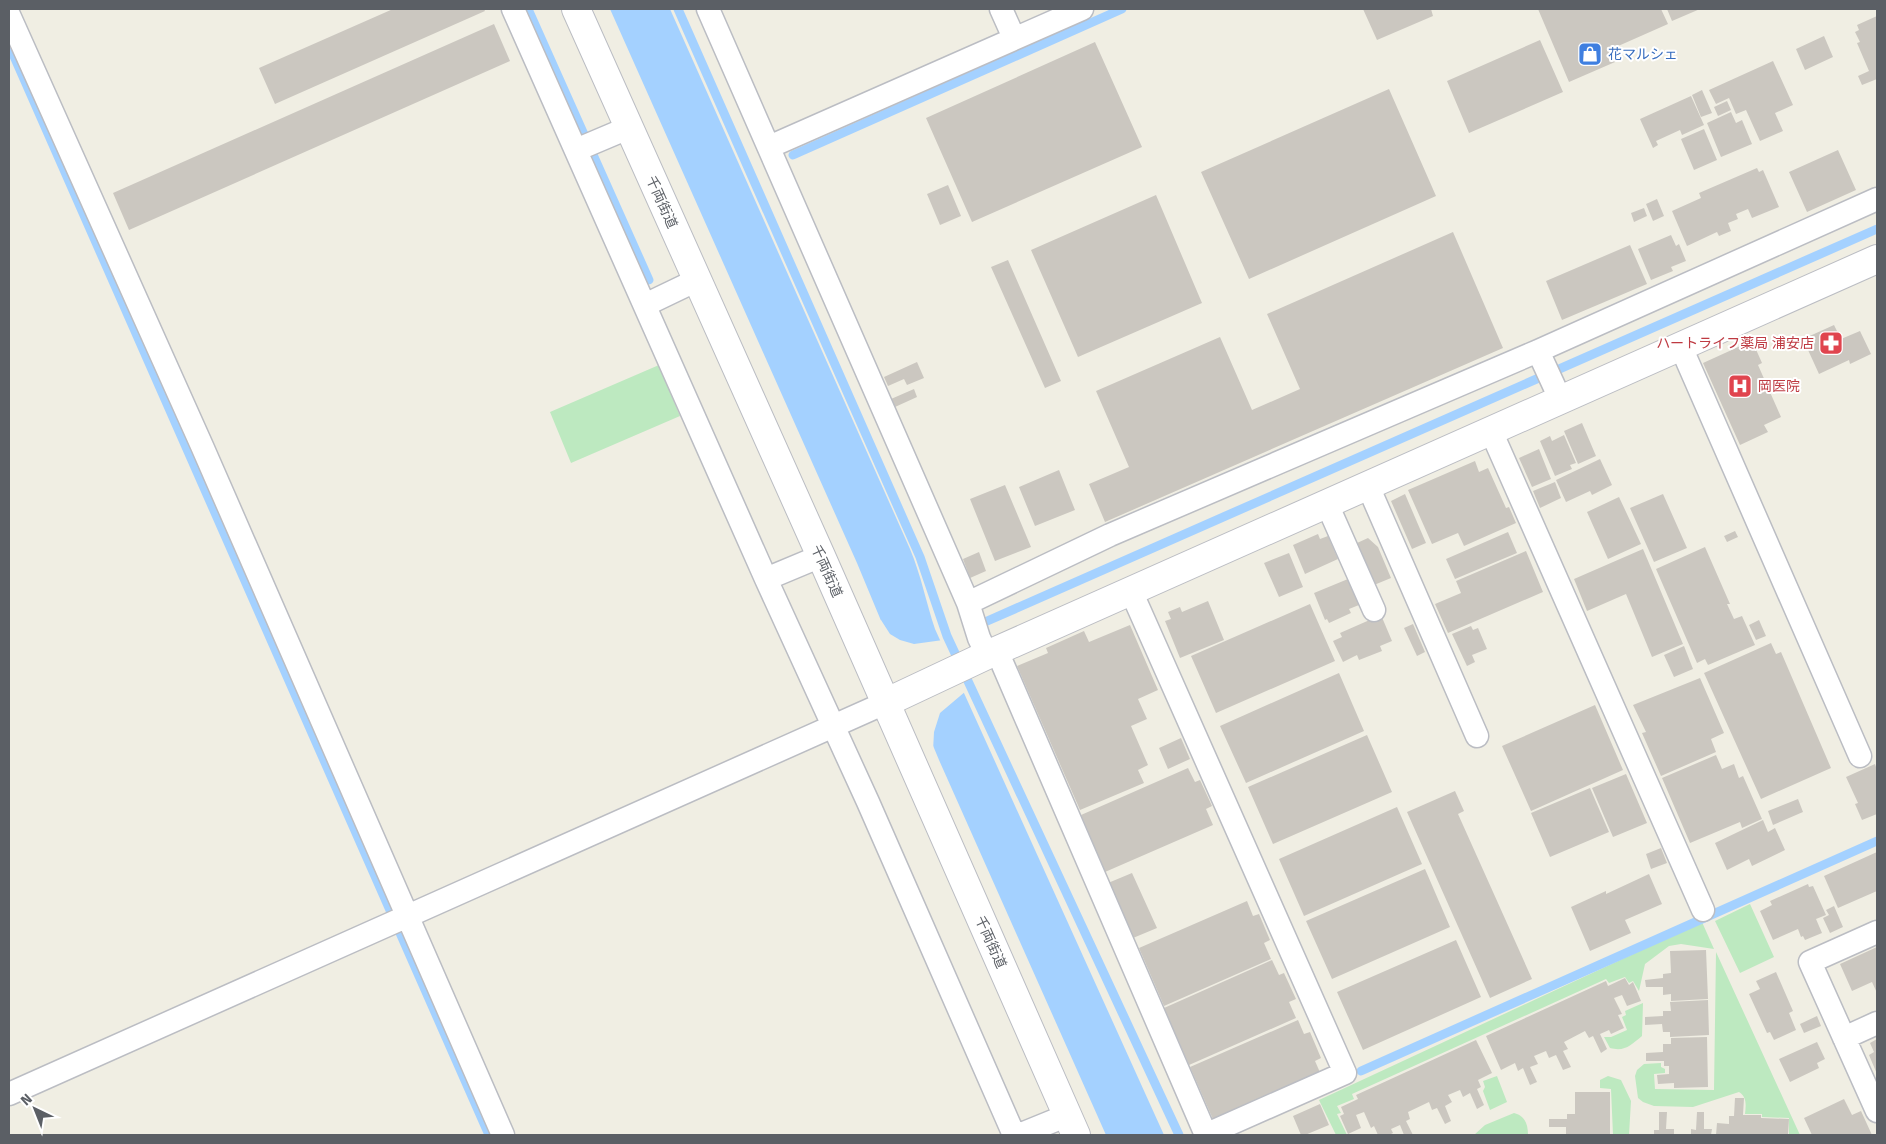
<svg xmlns="http://www.w3.org/2000/svg" width="1886" height="1144" font-family="'Fira Sans','Noto Sans JP',sans-serif">
	<style>
		.green { fill: #bde9c0 }
		.water { fill: #a4d1ff }
		.pier { fill: #f0eee3 }
		.lines { fill: none; stroke-linecap: round; stroke-linejoin: round }
		.stream { stroke: #a4d1ff; stroke-width: 9 }
		.building { fill: #cbc7c0 }
		.minor-casing { stroke: #bbbdc3; stroke-width: 25 }
		.tertiary-casing { stroke: #bbbdc3; stroke-width: 30 }
		.minor { stroke: #fff; stroke-width: 22 }
		.tertiary { stroke: #fff; stroke-width: 28 }
		.labels { text-anchor: middle; stroke-width: 4; stroke-linejoin: round; paint-order: stroke }
		.shop-label { font-size: 14px; fill: #366cbe; stroke: #fff; text-anchor: start }
		.street-label { font-size: 14px; fill: #5b5f65; stroke: #fff }
		.health-label { font-size: 14px; fill: #be3a42; stroke: #fff; text-anchor: end }
	</style>
	<rect width="100%" height="100%" fill="#f0eee3"/>
	<path class="green" d="M659 365 680 416 571 463 550 412Z
		M1750 904 1774 957 1740 973 1715 921Z
		M1702 922 1714 949 1681 944 1669 946 1645 964 1639 991 1633 981 1629 983 1625 977 1609 983 1606 979 1352 1094 1354 1099 1337 1106 1341 1113 1337 1114 1347 1135H1336L1319 1100Z
		M1716 952 1800 1135H1789V1118L1762 1117V1114H1745C1746 1105 1747 1097 1739 1092L1693 1107 1654 1106 1643 1102 1638 1098 1635 1076 1637 1070 1644 1064 1661 1063V1067L1665 1069V1073L1654 1074 1655 1089 1714 1090Z
		M1643 1003 1642 1036C1631 1045 1625 1052 1610 1048L1604 1037H1611L1627 1030 1622 1017 1626 1015 1625 1011Z
		M1497 1076 1507 1102 1490 1110 1483 1091 1485 1087 1483 1081Z
		M1608 1076 1621 1080 1631 1101 1629 1135H1613L1611 1089 1600 1088V1080Z
		M1514 1113C1525 1116 1528 1124 1528 1135H1474L1485 1125Z"/>
	<path class="water" d="M610 9H670L910 549C921 575 926 602 935 629L1164 1135H1106L939 760 857 563Z"/>
	<path class="pier" d="M881 620 890 634 900 640 914 644 943 640 966 691 940 713 934 732 933 751 878 621Z"/>
	<g class="lines">
		<path class="stream" d="M528 9 649 280
			M678 9 920 557 947 636 1179 1135
			M9 45 489 1135
			M793 155 1122 9
			M985 622 1877 229
			M1361 1071 1877 841"/>
	</g>
	<path class="building" d="M393 9H484L485 11 275 104 259 68Z
		M1363 9H1431L1433 16 1377 40Z
		M1538 9H1661L1668 24 1616 47 1622 59 1569 82Z
		M1667 9H1700L1672 21Z
		M1877 16V79L1862 85 1858 76 1869 71 1857 43 1860 42 1855 32 1859 30 1857 25Z
		M494 24 510 61 129 230 113 193Z
		M1824 36 1833 57 1805 70 1796 49Z
		M1540 40 1563 92 1469 133 1447 81Z
		M1095 42 1142 147 972 222 926 118Z
		M1773 61 1793 105 1775 113 1783 131 1760 141 1746 110 1736 114 1729 98 1716 104 1709 90Z
		M1389 89 1436 196 1249 279 1201 172Z
		M1702 90 1712 113 1701 117 1692 95Z
		M1691 96 1704 125 1682 135 1680 130 1656 141 1658 145 1653 148 1640 119Z
		M1727 101 1731 110 1718 116 1714 107Z
		M1731 112 1736 123 1742 120 1752 144 1721 157 1707 123Z
		M1704 129 1717 160 1694 170 1681 139Z
		M1838 150 1856 190 1807 212 1789 172Z
		M1757 168 1759 172 1763 170 1779 207 1752 218 1748 209 1736 214 1738 219 1728 223 1731 231 1719 236 1717 232 1687 246 1672 211 1701 198 1699 193Z
		M948 185 961 216 940 225 927 194Z
		M1156 195 1202 303 1078 357 1031 250Z
		M1657 199 1664 216 1653 221 1646 204Z
		M1644 208 1647 216 1634 222 1631 213Z
		M1453 232 1503 348 1105 522 1089 484 1129 467 1096 391 1220 337 1252 410 1300 389 1267 314Z
		M1671 235 1676 246 1679 244 1686 261 1671 267 1673 271 1651 280 1638 249Z
		M1630 245 1647 284 1562 320 1546 281Z
		M1008 260 1061 381 1045 388 991 267Z
		M1834 325 1841 339 1860 331 1871 354 1850 364 1849 360 1819 374 1803 339Z
		M1747 343 1749 347 1754 345 1762 363 1758 365 1781 417 1764 425 1768 432 1740 445 1703 363Z
		M917 362 924 378 907 385 904 379 888 386 884 377Z
		M914 389 917 397 895 407 891 399Z
		M1582 423 1596 456 1578 464 1564 431Z
		M1564 435 1576 463 1570 465 1572 469 1555 476 1540 441 1550 436 1552 441Z
		M1539 449 1551 479 1532 487 1519 458Z
		M1600 459 1612 485 1592 495 1590 491 1566 502 1556 480Z
		M1475 461 1479 472 1488 468 1506 508 1509 507 1516 523 1464 546 1458 533 1432 544 1408 490Z
		M1059 470 1075 510 1035 526 1019 487Z
		M1555 482 1561 498 1540 508 1533 491Z
		M1005 485 1031 547 995 561 970 499Z
		M1405 494 1426 543 1412 549 1391 501Z
		M1663 494 1687 548 1654 562 1630 508Z
		M1619 497 1641 544 1608 559 1587 512Z
		M1735 531 1738 537 1727 542 1724 536Z
		M1508 532 1517 553 1455 579 1446 559Z
		M1318 534 1320 539 1328 536 1338 559 1305 574 1293 545Z
		M1368 538 1378 547 1391 578 1374 585 1357 543Z
		M1705 547 1730 604H1727L1734 619 1742 616 1755 645 1708 665 1705 659 1697 663 1656 569Z
		M1643 549 1683 644 1652 657 1626 594 1587 611 1574 579Z
		M1526 551 1543 592 1448 633 1435 604 1461 593 1456 581Z
		M979 552 986 571 970 578 963 559Z
		M1289 553 1303 587 1279 597 1264 563Z
		M1348 579 1359 605 1349 609 1351 613 1329 623 1327 619 1325 620 1314 593Z
		M1208 601 1224 640 1180 658 1165 621 1171 619 1168 612 1180 607 1182 612Z
		M1310 604 1335 661 1216 713 1191 656Z
		M1381 615 1392 641 1380 646 1382 651 1359 660 1357 655 1343 662 1333 641 1342 637 1340 633Z
		M1759 620 1766 636 1756 640 1749 625Z
		M1413 624 1425 652 1417 656 1404 628Z
		M1130 625 1158 690 1138 699 1147 719 1131 726 1148 765 1138 770 1144 783 1080 810 1017 666 1048 653 1046 648 1084 631 1089 642Z
		M1471 626 1473 630 1478 628 1487 649 1472 655 1475 662 1467 666 1452 634Z
		M1771 643 1776 654 1781 652 1831 768 1761 799 1704 673Z
		M1684 646 1693 669 1674 677 1664 655Z
		M1339 673 1364 731 1246 783 1220 726Z
		M1700 678 1724 733 1711 739 1716 752 1661 776 1642 733 1646 732 1633 705Z
		M1595 705 1623 770 1531 811 1502 746Z
		M1367 735 1392 792 1273 844 1248 787Z
		M1181 738 1190 759 1168 769 1159 748Z
		M1716 755 1722 769 1734 764 1739 778 1743 776 1762 819 1742 828 1740 822 1690 843 1662 778Z
		M1875 764 1877 770V814L1862 820 1855 804 1858 803 1846 777Z
		M1188 768 1195 782 1200 780 1212 806 1206 809 1213 825 1105 872 1081 815Z
		M1626 774 1647 823 1613 837 1592 788Z
		M1590 788 1609 832 1550 857 1531 813Z
		M1455 791 1464 811 1458 814 1532 979 1490 998 1407 812Z
		M1798 799 1803 812 1773 825 1768 811Z
		M1397 807 1422 864 1304 916 1279 859Z
		M1763 820 1768 832 1775 828 1785 850 1752 866 1749 859 1727 870 1715 843Z
		M1661 848 1667 863 1651 869 1646 854Z
		M1877 852V891L1838 908 1824 876Z
		M1425 869 1450 927 1332 979 1306 921Z
		M1132 873 1157 928 1133 938 1108 883Z
		M1649 874 1662 904 1625 920 1631 933 1590 951 1571 907 1606 891V894Z
		M1808 884 1809 887 1813 886 1826 915 1816 919 1822 933 1805 940 1803 936 1801 937 1798 929 1773 940 1760 911 1772 905 1770 901Z
		M1247 901 1253 916 1259 914 1270 940 1264 943 1271 959 1164 1006 1139 948Z
		M1834 906 1843 927 1830 933 1823 918 1829 915 1826 910Z
		M1456 940 1481 997 1363 1050 1337 992Z
		M1877 947V993L1872 982 1852 991 1840 964Z
		M1706 950 1708 999 1671 1001V994L1663 995V987H1646L1645 980 1663 978V974L1671 973 1670 951Z
		M1272 960 1279 975 1284 973 1296 999 1289 1002 1296 1018 1189 1065 1164 1008Z
		M1776 972 1793 1011 1789 1013 1796 1030 1774 1040 1770 1032 1767 1033 1749 994 1760 989 1756 981Z
		M1625 978 1629 985 1633 982 1641 1001 1627 1006 1622 995 1614 998 1622 1014 1618 1015 1624 1028 1611 1034 1609 1030 1600 1034 1607 1049 1601 1053 1593 1036 1589 1038 1585 1031 1564 1042 1568 1049 1563 1051 1571 1067 1563 1070 1556 1055 1549 1058 1546 1051 1534 1056 1538 1064 1530 1067 1537 1082 1530 1085 1523 1068 1518 1071 1515 1063 1501 1070 1486 1036 1606 981 1608 986Z
		M1708 1000 1709 1035 1670 1037V1032H1663L1662 1024 1645 1025V1017L1663 1016V1011H1671L1670 1002Z
		M1817 1016 1821 1026 1804 1033 1800 1024Z
		M1298 1020 1304 1034 1310 1032 1321 1058 1315 1061 1322 1077 1215 1124 1190 1067Z
		M1707 1037 1708 1087 1674 1088V1083L1658 1084 1657 1075 1669 1074V1066H1664V1061H1646V1053L1663 1052V1044H1671V1038Z
		M1877 1039V1074L1869 1055 1874 1052 1870 1043Z
		M1476 1040 1492 1073 1478 1080 1481 1087 1477 1089 1484 1105 1477 1109 1470 1093 1463 1097 1460 1090 1448 1095 1452 1102 1445 1106 1451 1121 1445 1124 1437 1108 1432 1110 1429 1102 1408 1112 1410 1119 1406 1121 1413 1135H1404L1400 1125 1391 1129 1393 1133 1389 1135H1378L1374 1126 1371 1128 1364 1112 1356 1115 1361 1128 1348 1134 1340 1116 1344 1114 1341 1107 1358 1099 1356 1095Z
		M1817 1042 1825 1059 1817 1063 1819 1068 1790 1082 1779 1059Z
		M1575 1092H1610V1135H1566V1127H1549V1119H1567V1114H1575Z
		M1735 1098H1744L1743 1115H1761V1118L1789 1119 1788 1135H1716L1717 1123 1729 1124V1116H1734Z
		M1844 1099 1852 1115 1861 1111 1872 1135H1812L1804 1118Z
		M1320 1104 1329 1125 1305 1135H1301L1293 1116Z
		M1659 1112H1667L1666 1129H1674V1135H1654V1130H1659Z
		M1697 1112H1704V1129H1712L1711 1135H1691V1129L1696 1130Z"/>
	<g class="lines">
		<g class="minor-casing">
			<path id="minor" d="M513 9 766 579 868 802 1014 1135
				M708 9 968 603 979 638 987 655
				M1001 9 1014 38
				M9 15 202 446 503 1135
				M769 147 1082 9
				M576 150 628 128
				M645 305 697 280
				M1681 347 1860 756
				M1538 351 1561 401
				M1491 431 1703 910
				M1368 486 1477 736
				M1327 504 1374 610
				M766 579 821 556
				M1131 591 1345 1073 1205 1135
				M968 603 1110 535 1538 351 1877 199
				M997 651 1206 1135
				M1877 932 1810 962 1877 1111
				M1844 1038 1877 1023
				M9 1094 885 703
				M1019 1135 1068 1115"/>
		</g>
		<g class="tertiary-casing">
			<path id="tertiary" d="M576 9 821 556 1076 1135
				M885 703 987 655 1877 259"/>
		</g>
		<use href="#minor" class="minor"/>
		<use href="#tertiary" class="tertiary"/>
	</g>
	<defs>
		<g id="shop-square" transform="scale(1.25)"><rect x="-9" y="-9" width="18" height="18" rx="4" fill="#3f7fe0" stroke="#fff"/><path d="M-5-2.5h2.3a2.7 3.5 0 0 1 5.4 0H5L5.5 6h-11ZM-1.5-2.5h3a1.5 2.3 0 0 0-3 0Z" fill="#fff"/></g>
		<g id="pharmacy-square" transform="scale(1.25)"><rect x="-9" y="-9" width="18" height="18" rx="4" fill="#e0444e" stroke="#fff"/><path d="M-2-6h4v4h4v4h-4v4h-4v-4h-4v-4h4Z" fill="#fff"/></g>
		<g id="hospital-square" transform="scale(1.25)"><rect x="-9" y="-9" width="18" height="18" rx="4" fill="#e0444e" stroke="#fff"/><path d="M-5-5h3v3.5h4V-5h3V5h-3V1.5h-4V5h-3Z" fill="#fff"/></g>
	</defs>
	<g fill-rule="evenodd">
		<use href="#shop-square" x="1590" y="54"/>
		<use href="#pharmacy-square" x="1831" y="343"/>
		<use href="#hospital-square" x="1740" y="386"/>
	</g>
	<g class="labels">
		<g class="shop-label">
			<text x="1608" y="59">花マルシェ</text>
		</g>
		<g class="street-label">
			<text transform="translate(662 202) rotate(66)" y="5">千両街道</text>
			<text transform="translate(827 571) rotate(66)" y="5">千両街道</text>
			<text transform="translate(991 942) rotate(66)" y="5">千両街道</text>
		</g>
		<g class="health-label">
			<text x="1814" y="348">ハートライフ薬局 浦安店</text>
			<text x="1758" y="391" text-anchor="start">岡医院</text>
		</g>
	</g>
	<rect width="1886" height="1144" fill="none" stroke="#5b5f65" stroke-width="20"/>
	<g transform="translate(35 1109) rotate(317)" stroke="#ffffff" stroke-width="4" paint-order="stroke">
	<path d="M0-4L9 19L0 12L-9 19Z" fill="#5b5f65"/>
	<text y="-8" font-size="14" font-weight="bold" text-anchor="middle" fill="#5b5f65">N</text>
	</g>
</svg>
